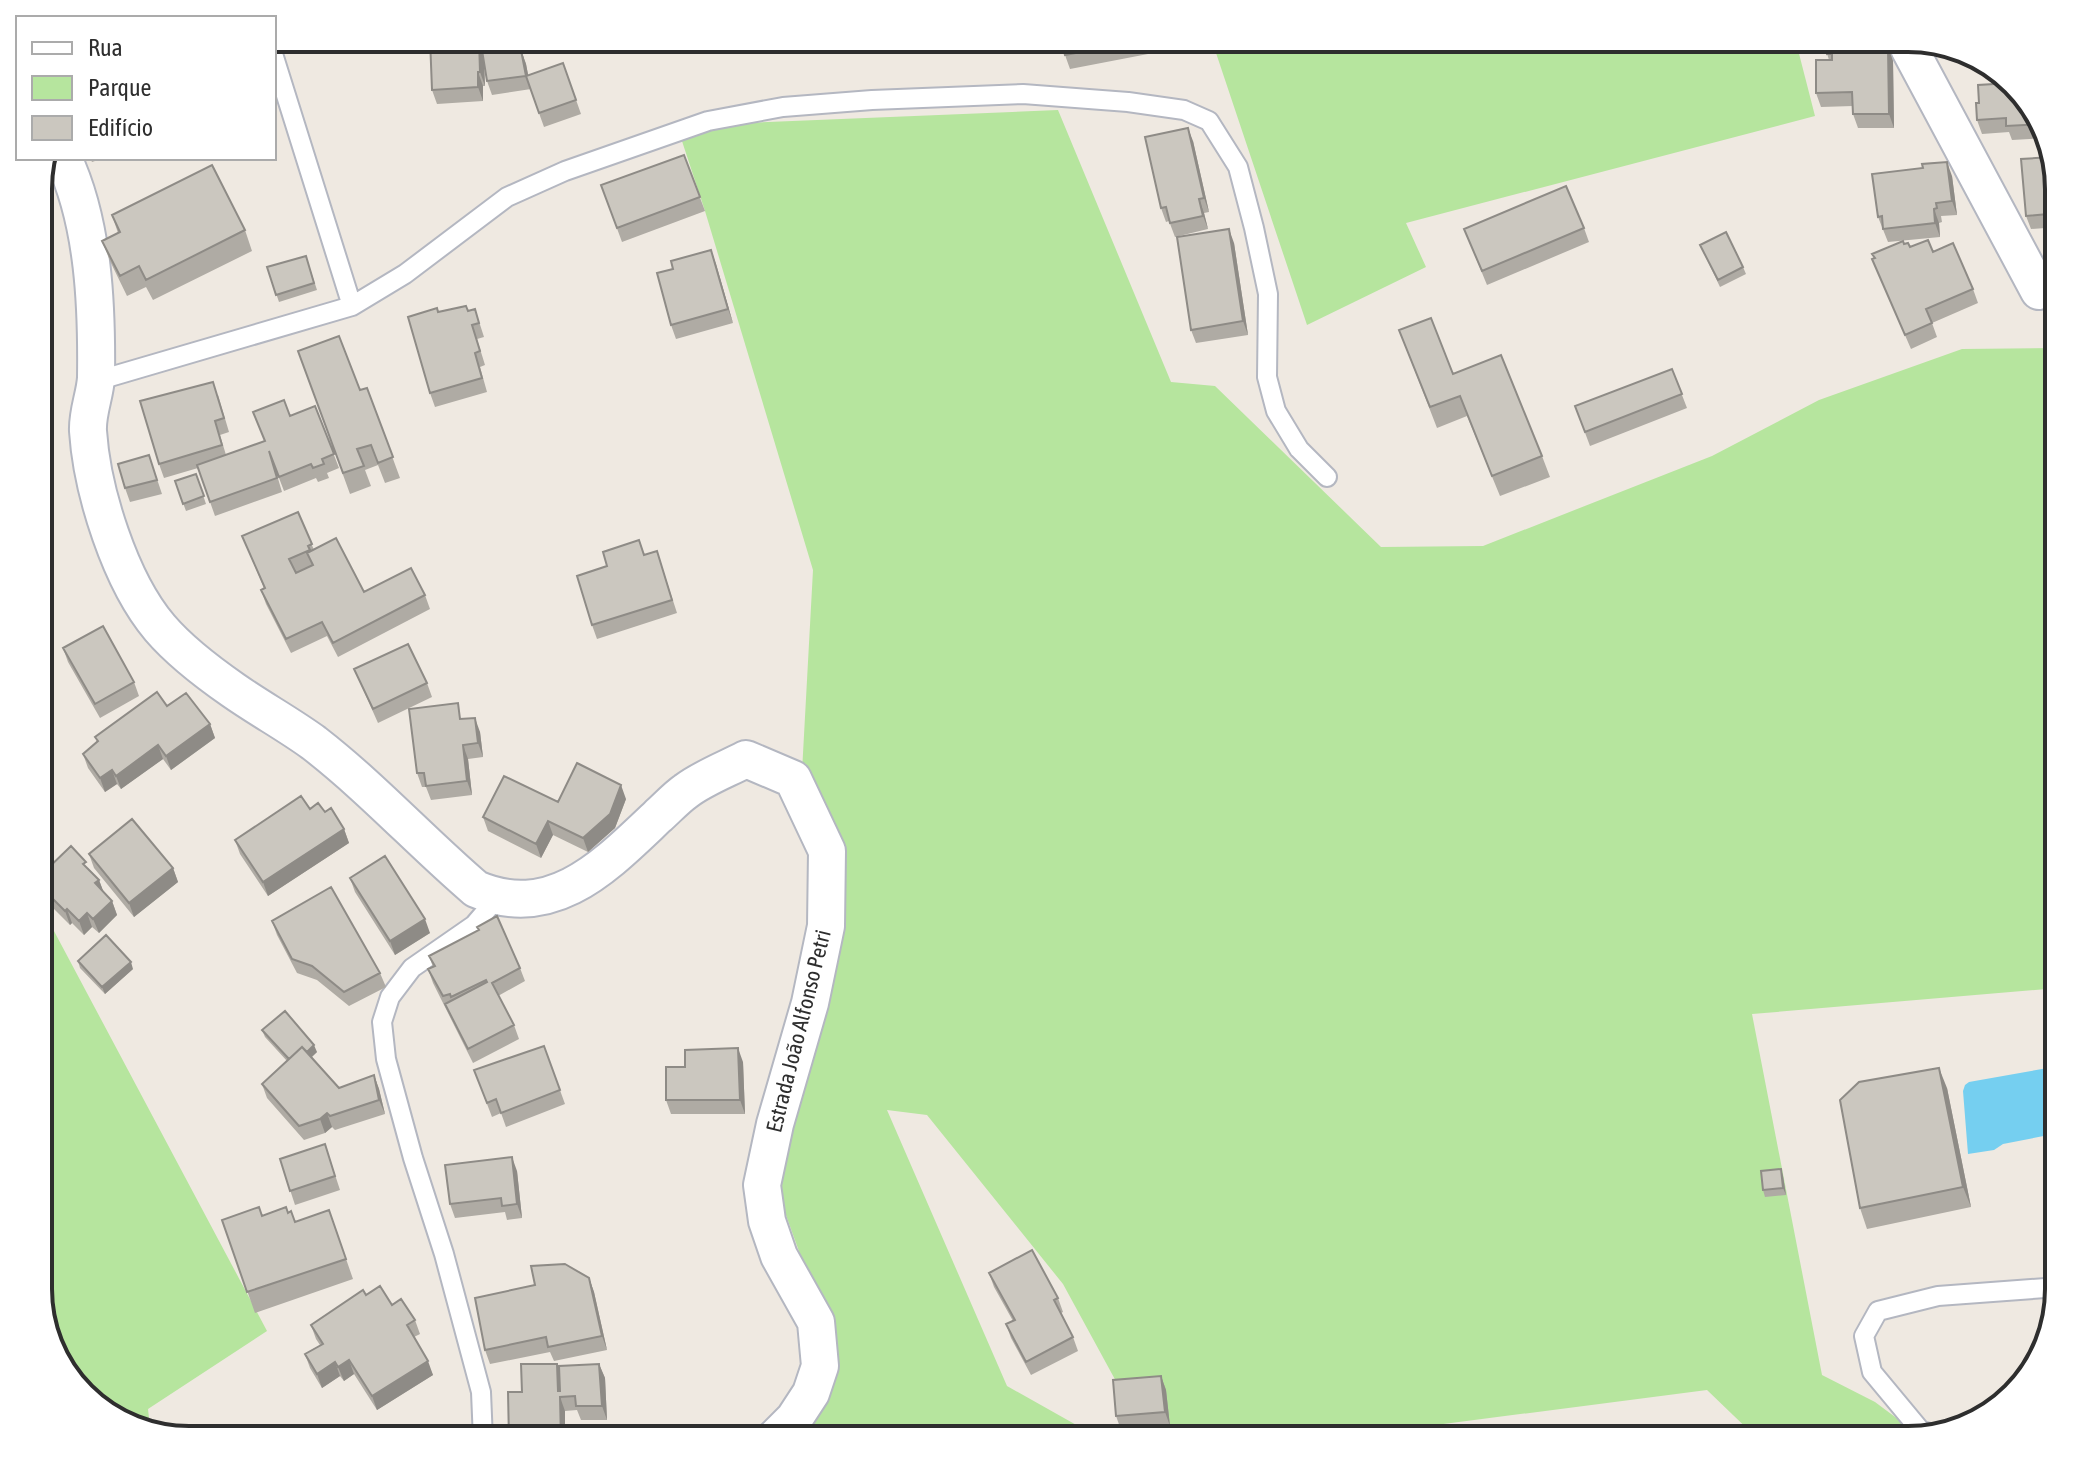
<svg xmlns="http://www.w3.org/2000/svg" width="2097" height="1478" font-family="'Asap Condensed',sans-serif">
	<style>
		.green { fill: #b6e59e }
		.water { fill: #75cff0 }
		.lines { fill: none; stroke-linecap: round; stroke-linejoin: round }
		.lane-casing { stroke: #b4b7c1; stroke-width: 22 }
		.street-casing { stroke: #b4b7c1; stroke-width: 40 }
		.lane { stroke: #fff; stroke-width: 18 }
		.street { stroke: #fff; stroke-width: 36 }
		.wall { fill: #afaba4 }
		.shaded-wall { fill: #8e8b86 }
		.building { fill: #cbc7bf; stroke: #8e8b86; stroke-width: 2 }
		.labels { text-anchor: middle; stroke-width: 7; stroke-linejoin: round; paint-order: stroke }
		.street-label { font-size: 22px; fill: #2e2e2e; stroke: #fff }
		.rim { fill: none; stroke: #2e2e2e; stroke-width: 4 }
	</style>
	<rect width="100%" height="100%" fill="#efe9e1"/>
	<path class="green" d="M1211 38H1795L1815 116 1406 223 1426 267 1307 325Z
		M1058 110 1171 382 1215 386 1381 547 1483 546 1712 456 1819 400 1962 349 2059 348V988L1752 1014 1822 1375 1875 1402 1922 1437 1908 1440H1759L1707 1390 1405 1429 1407 1440H1148L1063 1284 927 1115 887 1110 1007 1386 1103 1440H788L827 1329 773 1179 806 1032 839 961 841 899 802 772 813 570 705 211 680 135 721 124Z
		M38 901 267 1331 148 1409 150 1427 98 1409 58 1364 38 1298Z"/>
	<path class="water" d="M2059 1066V1133L2003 1144 1994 1150 1968 1154 1963 1091 1965 1085 1969 1082Z"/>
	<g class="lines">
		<g class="lane-casing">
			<path id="lane" d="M274 57 352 306
				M96 381 352 306 405 274 507 197 565 171 708 121 783 107 872 100 1023 94 1128 102 1184 110 1209 121 1238 167 1254 228 1268 294 1267 377 1276 411 1299 449 1327 477
				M1934 1434 1921 1431 1872 1372 1864 1336 1878 1311 1938 1296 2059 1287
				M483 1440 481 1392 444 1254 413 1158 386 1059 382 1022 390 997 412 968 474 925 497 898"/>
		</g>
		<g class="street-casing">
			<path id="street" d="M1907 38 1909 48 2039 291
				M63 158C94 223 97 307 96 378 95 395 87 413 88 431 92 491 120 581 160 628 178 649 210 674 233 690 260 709 288 724 314 743 372 788 421 842 476 889 553 922 606 865 658 816 667 808 676 798 686 791 703 778 727 769 746 759L793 779 827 851 826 926 810 1003 775 1124 762 1185 767 1221 779 1256 816 1322 820 1366 811 1393 794 1419 773 1440"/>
		</g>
		<use href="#lane" class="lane"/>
		<use href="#street" class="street"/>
	</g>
	<path class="wall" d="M430 38H508L512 52 521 50 526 64 528 75 563 63 581 114 544 127 530 88 531 89 492 95 487 81 484 61 485 86H483V101L437 104 432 90Z
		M1061 38H1145L1148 54 1070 69 1065 55Z
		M1822 38H1855L1858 48 1888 47 1893 61 1894 128H1858L1853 114V106L1821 107 1816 93 1829 60Z
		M1976 103 2043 122 2047 138 2012 140 2009 132 1982 134 1977 120Z
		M1193 141 1209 212 1204 213 1208 229 1175 237 1169 221 1166 222 1161 208Z
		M684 155 705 211 622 242 601 185Z
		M90 158H104L92 162Z
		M1952 176 1957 215 1941 216 1942 222 1939 223 1940 237 1888 242 1878 217Z
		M2059 189V227L2031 229 2026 216Z
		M112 215 245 230 252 251 153 300 146 287 127 296 110 261 102 241 118 233Z
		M1584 228 1589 242 1487 285 1464 229Z
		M1234 243 1248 335 1196 343 1191 330Z
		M1904 244 1910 247 1933 252 1973 289 1978 303 1932 323 1937 337 1911 349 1872 259Z
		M1700 245 1743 267 1746 274 1720 287Z
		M711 250 733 323 676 339 671 325 673 269Z
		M306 256 317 290 279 302 267 267Z
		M475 309 484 337 477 339 485 365 480 367 487 392 435 407 430 393 439 312 468 311Z
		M1399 330 1453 374 1542 456 1550 477 1500 496 1467 416 1437 428Z
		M298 351 360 390 367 388 400 478 385 483 378 465 365 470 371 486 350 494Z
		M1672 369 1687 408 1590 446 1575 406Z
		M218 395 229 432 220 435 226 455 265 442 290 416 315 406 339 468 327 473 329 478 318 482 316 478 284 491 274 465 282 492 215 516 198 468 164 478 159 464Z
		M149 455 162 494 130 502 125 488Z
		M196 474 206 504 186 511 175 481Z
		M298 512 314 550 364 592 425 595 430 609 338 657 327 636 291 653 266 604 261 590 264 588 242 536Z
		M657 551 677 613 597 639 592 625 645 555Z
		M63 648 134 682 139 696 100 718 68 662Z
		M354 669 427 683 432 697 378 723Z
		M167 706 210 724 215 738 171 770 163 759 121 789 117 784 105 792 88 768 83 754 97 742 95 737Z
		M463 719 480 732 483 757 468 759 472 795 431 800 426 787H422L417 773Z
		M626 799 615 828 588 852 553 835 541 858 488 831 483 817 558 802Z
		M310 809 325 812 344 829 349 843 268 896 240 854 235 840Z
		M89 854 173 868 178 882 134 917 94 868Z
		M88 868 99 880 103 891 112 901 117 915 99 933 92 927 84 935 72 923 70 925 47 902 42 888 48 883 44 872Z
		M350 878 430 933 395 955 355 892Z
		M272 921 380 973 386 987 349 1006 317 980 297 973 277 935Z
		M429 956 520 968 525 981 498 996 514 1025 519 1039 473 1063 433 983 428 969 433 967Z
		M78 961 133 969 105 994 80 968Z
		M262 1030 317 1052 312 1057 339 1088 374 1075 379 1089 385 1114 335 1130 332 1127 325 1133 304 1140 267 1098 262 1084 287 1061 265 1037Z
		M544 1046 565 1104 506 1127 501 1113 492 1117 474 1070Z
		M743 1062 745 1114H671L666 1100 685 1067Z
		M1947 1088 1971 1207 1867 1229 1860 1208Z
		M325 1144 340 1190 295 1205 280 1159Z
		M517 1171 522 1218 507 1220 505 1212 455 1218 450 1204Z
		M1783 1176 1786 1195 1765 1197 1763 1190Z
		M329 1210 353 1279 255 1313 222 1220 288 1213 295 1222Z
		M989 1273 1058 1298 1063 1312 1061 1313 1073 1337 1078 1351 1031 1375 1011 1338 1006 1324 1013 1321 994 1287Z
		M589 1278 594 1292 607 1350 554 1361 550 1352 490 1364 485 1350 535 1285Z
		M366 1295 392 1305 415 1320 420 1334 414 1337 433 1375 377 1410 354 1374 344 1381 340 1376 322 1388 310 1368 305 1354 320 1345 316 1339 311 1325Z
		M557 1364 559 1370 599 1364 605 1378 607 1420H581L577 1410 565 1411 522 1392Z
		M1161 1376 1166 1390 1170 1426 1121 1430 1116 1416Z"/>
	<path class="shaded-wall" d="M479 38H483L485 86 480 72Z
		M507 38H508L511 46 514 66 509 52Z
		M1888 47 1893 61 1894 128 1889 114Z
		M521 50 526 64 531 89 526 76Z
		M478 72 483 86V101L478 87Z
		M1188 128 1193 141 1209 212 1204 198Z
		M1947 162 1952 176 1957 215 1952 201Z
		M1199 199 1204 213 1208 229 1203 216Z
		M1934 209 1939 223 1940 237 1935 223Z
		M1229 229 1234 243 1248 335 1243 321Z
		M711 250 716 264 733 323 728 309Z
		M475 718 480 732 483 757 478 743Z
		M210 724 215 738 171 770 166 756Z
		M158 745 163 759 121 789 116 776Z
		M463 745 468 759 472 795 467 781Z
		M112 770 117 784 105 792 100 778Z
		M621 785 626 799 615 828 588 852 583 838Z
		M548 821 553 835 541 858 536 844Z
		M344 829 349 843 268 896 263 882Z
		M173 868 178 882 134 917 129 903Z
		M99 880 104 893 95 883Z
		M112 901 117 915 99 933 93 919Z
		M67 909 72 923 70 925 65 911Z
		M87 913 92 927 84 935 79 921Z
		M425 919 430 933 395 955 390 941Z
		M131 962 133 969 105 994 102 987Z
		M314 1045 317 1052 296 1071 293 1064Z
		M738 1048 743 1062 745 1114 740 1100Z
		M1939 1068 1947 1088 1971 1207 1963 1187Z
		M374 1075 379 1089 385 1114 379 1100Z
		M327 1113 332 1127 325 1133 320 1119Z
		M512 1157 517 1171 522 1218 517 1204Z
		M1781 1169 1783 1176 1786 1195 1783 1188Z
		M589 1278 594 1292 607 1350 602 1336Z
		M349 1360 354 1374 344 1381 338 1367Z
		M428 1361 433 1375 377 1410 372 1396Z
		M335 1362 340 1376 322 1388 317 1374Z
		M557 1364 562 1378V1397L558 1391Z
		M599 1364 605 1378 607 1420 602 1406Z
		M1161 1376 1166 1390 1170 1426 1165 1412Z
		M560 1397 565 1411V1440H561Z"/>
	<path class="building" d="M430 38H479L480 72H478V87L432 90Z
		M480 38H507L509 52 521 50 526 76 487 81Z
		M1061 38H1143V40L1065 55Z
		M1822 38H1855L1857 46 1849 48H1832V53L1827 54Z
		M1888 47 1889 114H1853L1852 92 1816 93V60H1832V48Z
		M563 63 576 100 539 113 526 76Z
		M2011 83 2043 122 2044 124 2006 126V118L1977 120 1976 103H1979L1978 85Z
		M1188 128 1204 198 1199 199 1203 216 1170 223 1166 207 1161 208 1145 137Z
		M684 155 700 197 617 228 601 185Z
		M2051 157 2059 189V213L2026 216 2021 159Z
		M1947 162 1952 201 1936 203 1937 208 1934 209 1935 223 1883 229 1882 216 1878 217 1872 174 1923 168 1922 164Z
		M212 165 245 230 146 280 139 266 120 276 102 241 120 232 112 215Z
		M1566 186 1584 228 1482 271 1464 229Z
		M1229 229 1243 321 1191 330 1177 237Z
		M1726 232 1743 267 1718 280 1700 245Z
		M1928 240 1933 252 1953 243 1973 289 1926 309 1932 323 1905 335 1872 259 1875 258 1872 254 1903 241 1904 244 1908 243 1910 247Z
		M711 250 728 309 671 325 657 273 673 269 671 261Z
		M306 256 314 283 276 295 267 267Z
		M466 306 468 311 475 309 479 323 472 325 480 351 475 353 482 378 430 393 408 317 437 308 438 312Z
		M1431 318 1453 374 1501 355 1542 456 1492 476 1460 396 1430 407 1399 330Z
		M339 336 360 390 367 388 393 457 378 463 371 445 357 449 364 466 343 473 298 351Z
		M1672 369 1682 394 1585 432 1575 406Z
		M213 382 224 418 215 421 222 445 159 464 140 401Z
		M284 400 290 416 315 406 334 454 322 459 324 464 313 468 311 464 279 477 269 451 277 478 210 502 197 465 265 441 253 412Z
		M149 455 157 480 125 488 118 464Z
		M196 474 204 496 183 504 175 481Z
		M298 512 312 544 308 546 310 550 289 559 296 573 313 565 307 553 336 538 364 592 411 568 425 595 333 643 322 622 286 639 261 590 265 588 242 536Z
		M639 540 644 555 657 551 672 600 592 625 577 576 607 566 603 552Z
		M103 626 134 682 95 704 63 648Z
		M408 644 427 683 373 709 354 669Z
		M157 692 167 706 186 693 210 724 166 756 158 745 116 776 112 770 100 778 83 754 98 741 95 737Z
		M458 703 460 719 475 718 478 743 463 745 467 781 426 786 424 773H417L409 709Z
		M577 763 621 785 610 814 583 838 548 821 536 844 483 817 504 776 558 802Z
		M301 796 310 809 318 803 325 812 331 808 344 829 263 882 235 840Z
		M132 819 173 868 129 903 89 854Z
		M71 846 86 862 83 864 99 880 95 883 112 901 93 919 87 913 79 921 67 909 65 911 42 888 51 880 44 872Z
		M385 856 425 919 390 941 350 878Z
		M331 887 380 973 344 992 312 966 292 959 272 921Z
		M497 916 520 968 492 983 514 1025 468 1049 445 1004 487 982 486 980 451 997 450 994 443 996 428 969 435 966 429 956 479 930 477 927Z
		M106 935 131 962 102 987 78 961Z
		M285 1011 314 1045 307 1052 302 1047 289 1059 262 1030Z
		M544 1046 560 1090 501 1113 496 1099 487 1103 474 1070Z
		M302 1047 339 1088 374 1075 379 1100 330 1116 327 1113 320 1119 299 1126 262 1084Z
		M738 1048 740 1100H666V1067H685V1050Z
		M1939 1068 1963 1187 1860 1208 1840 1100 1859 1082Z
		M325 1144 335 1176 290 1191 280 1159Z
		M512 1157 517 1204 502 1206 501 1198 450 1204 445 1165Z
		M1781 1169 1783 1188 1763 1190 1761 1171Z
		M259 1207 262 1216 286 1207 288 1213 291 1211 295 1222 329 1210 346 1259 247 1292 222 1220Z
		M1032 1250 1058 1298 1054 1300 1073 1337 1026 1362 1006 1324 1015 1320 989 1273Z
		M565 1264 589 1278 602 1336 548 1347 546 1337 485 1350 475 1298 535 1285 531 1266Z
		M380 1286 392 1305 401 1299 415 1320 407 1325 428 1361 372 1396 349 1360 338 1367 335 1362 317 1374 305 1354 323 1344 311 1325 363 1290 366 1295Z
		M521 1364H557L558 1391H560L559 1366 599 1364 602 1406H576L575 1396 560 1397 561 1440H509L508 1392H522Z
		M1161 1376 1165 1412 1116 1416 1113 1380Z"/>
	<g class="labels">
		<g class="street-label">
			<text transform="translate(798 1031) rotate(-76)" y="8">Estrada João Alfonso Petri</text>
		</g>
	</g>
	<path d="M0 0H2097V1478H0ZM189 52H1908A137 137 0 0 1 2045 189V1289A137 137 0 0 1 1908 1426H189A137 137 0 0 1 52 1289V189A137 137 0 0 1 189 52Z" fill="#fff" fill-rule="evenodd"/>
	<path class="rim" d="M189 52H1908A137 137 0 0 1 2045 189V1289A137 137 0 0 1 1908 1426H189A137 137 0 0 1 52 1289V189A137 137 0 0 1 189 52Z"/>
	<rect x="16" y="16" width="260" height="144" fill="#ffffff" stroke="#ababab" stroke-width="2"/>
	<rect x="32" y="42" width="40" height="12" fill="#ffffff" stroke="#ababab" stroke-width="2"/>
	<text x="88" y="56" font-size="24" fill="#2e2e2e">Rua</text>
	<rect x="32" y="76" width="40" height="24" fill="#b6e59e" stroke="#ababab" stroke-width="2"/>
	<text x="88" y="96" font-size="24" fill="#2e2e2e">Parque</text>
	<rect x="32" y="116" width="40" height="24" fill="#cbc7bf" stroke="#ababab" stroke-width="2"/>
	<text x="88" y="136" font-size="24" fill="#2e2e2e">Edifício</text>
</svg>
